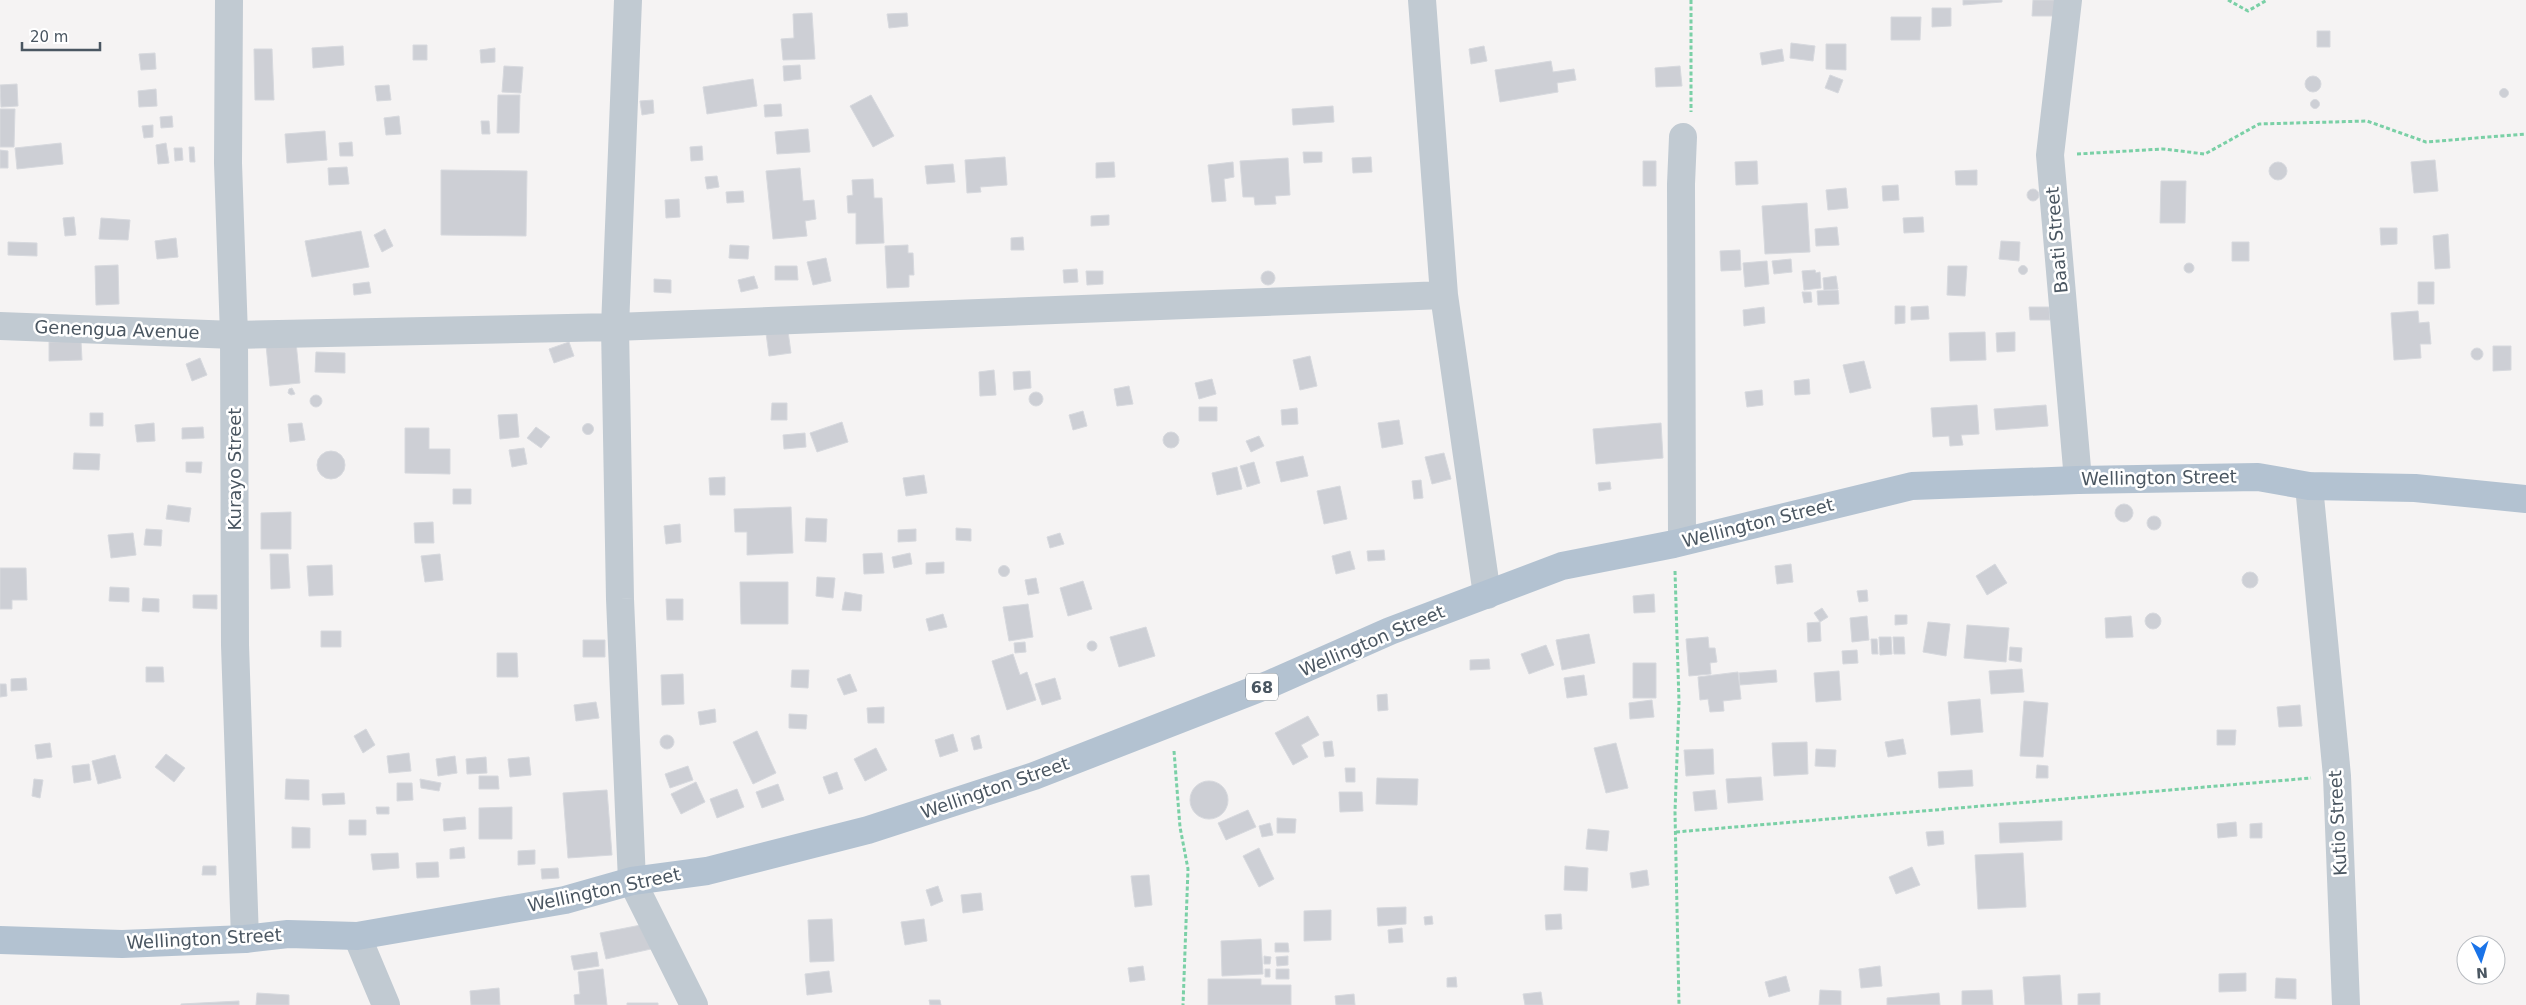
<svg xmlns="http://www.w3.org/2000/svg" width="2526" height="1005" font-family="'DejaVu Sans',sans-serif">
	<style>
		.building { fill: #cdcfd5; stroke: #d7d9de }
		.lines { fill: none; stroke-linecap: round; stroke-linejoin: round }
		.path { stroke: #7ad0a6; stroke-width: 3; stroke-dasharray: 4 2.5; stroke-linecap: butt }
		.minor { stroke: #c1cad2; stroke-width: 28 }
		.major { stroke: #b3c2d1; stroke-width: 28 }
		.labels { text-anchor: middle; stroke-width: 5; stroke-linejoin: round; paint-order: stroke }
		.shield { fill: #fff; stroke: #808990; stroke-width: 1 }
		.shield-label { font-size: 16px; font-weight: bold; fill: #4a5661 }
		.street-label { font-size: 18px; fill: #4a5661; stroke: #fff }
	</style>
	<rect width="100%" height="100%" fill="#f5f3f3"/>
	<path class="building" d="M1963 0H2002V2L1963 5Z
		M2033 0H2055L2054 16H2032Z
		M1932 8H1951V26L1932 27Z
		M812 13 815 59 783 60 781 39 794 38 793 14Z
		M907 13 908 26 889 28 887 14Z
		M1891 17H1921L1920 40H1891Z
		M2317 31H2330V47H2317Z
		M1791 43 1815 46 1813 61 1790 58Z
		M1826 44H1846V70L1826 69Z
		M413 45H427V60H413Z
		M343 46 344 65 313 68 312 48Z
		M1484 46 1487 61 1471 64 1469 49Z
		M495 48V62L481 63 480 50Z
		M254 49H272L274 100H255Z
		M1782 49 1784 61 1762 65 1760 53Z
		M155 53 156 69 141 70 139 54Z
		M1551 61 1553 72 1574 69 1576 80 1557 83 1558 92 1500 102 1495 70Z
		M800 65 801 79 784 81 783 66Z
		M504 66 523 67 521 93 502 92Z
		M1680 66 1682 86 1656 87 1655 68Z
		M1830 75 1843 80 1838 93 1825 88Z
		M2305 84a8 8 0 1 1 16 0a8 8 0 1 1-16 0Z
		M753 79 757 106 707 114 703 87Z
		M17 84 18 106 1 107 0 85Z
		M389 85 391 100 377 101 375 86Z
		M2499.5 93a4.5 4.5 0 1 1 9 0a4.5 4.5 0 1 1-9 0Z
		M156 89 157 106 139 107 138 91Z
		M498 95H520L519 133H497Z
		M871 95 894 136 873 147 850 106Z
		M2310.5 104a4.5 4.5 0 1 1 9 0a4.5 4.5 0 1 1-9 0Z
		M653 100 654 113 642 115 640 101Z
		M781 104 782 116 765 117 764 105Z
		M1333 106 1334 122 1293 125 1292 109Z
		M0 109H15L14 147H0Z
		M172 116 173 127 161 128 160 117Z
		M399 116 401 134 386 135 384 118Z
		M481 121H489L490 134H482Z
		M153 125V137L144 138 142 126Z
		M808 129 810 152 777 154 775 132Z
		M325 131 327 160 287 163 285 134Z
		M352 142 353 156H340L339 143Z
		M61 143 63 164 17 169 15 148Z
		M166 143 169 163 158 164 156 145Z
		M702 146 703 160 691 161 690 147Z
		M189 147H194L195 162H190Z
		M174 148H182L183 160 175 161Z
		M0 150 8 151V168H0Z
		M1303 152H1322V162L1304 163Z
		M1005 157 1007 185 980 187 981 192 967 193 965 160Z
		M1371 157 1372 172 1353 173 1352 158Z
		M1288 158 1290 195 1275 196 1276 204 1255 205 1254 197H1243L1240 161Z
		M2435 160 2438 191 2414 193 2411 162Z
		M1643 161H1656V186H1643Z
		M1757 161 1758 184 1736 185 1735 162Z
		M1114 162 1115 177 1096 178V163Z
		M1233 162 1234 177 1224 179 1226 201 1212 202 1208 165Z
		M2269 171a9 9 0 1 1 18 0a9 9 0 1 1-18 0Z
		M953 164 955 182 927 184 925 166Z
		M347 167 349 184 329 185 328 168Z
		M800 168 803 201 814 200 816 219 805 221 807 236 773 239 766 171Z
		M441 170 527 171 526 236 441 235Z
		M1977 170V185H1956L1955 171Z
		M717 176 719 187 707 189 705 177Z
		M873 179 874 198H882L884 243 856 244V213H848L847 196 853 195 852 180Z
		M2161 181H2186L2185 223H2160Z
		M1898 185 1899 200 1883 201 1882 186Z
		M1846 188 1848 208 1828 210 1826 190Z
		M2027 195a6 6 0 1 1 12 0a6 6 0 1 1-12 0Z
		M743 191 744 202 727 203 726 192Z
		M679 199 680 217 666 218 665 200Z
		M1807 203 1810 252 1765 254 1762 206Z
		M1109 215V225L1091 226V216Z
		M74 217 76 235 65 236 63 218Z
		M1923 217 1924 232 1904 233 1903 218Z
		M101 218 130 220 128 240 99 239Z
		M1837 227 1839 245 1816 246 1815 229Z
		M2380 228H2397V244L2381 245Z
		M385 229 393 246 382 252 374 235Z
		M361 231 369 267 312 277 305 241Z
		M2448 234 2450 268 2435 269 2433 236Z
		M1023 237 1024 250H1011V238Z
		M176 238 178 257 157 259 155 241Z
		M2001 241 2020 242 2019 261 1999 259Z
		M8 242 37 243V256L8 255Z
		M2232 242H2249V261H2232Z
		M730 245 749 246 748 259 729 258Z
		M908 245V253H913L914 275H909V287L887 288 885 246Z
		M1740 250 1741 270 1721 271 1720 251Z
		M826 258 831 281 813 285 807 262Z
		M1791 259 1792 272 1774 274 1772 261Z
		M1767 261 1769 284 1745 287 1743 263Z
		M2184 268a5 5 0 1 1 10 0a5 5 0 1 1-10 0Z
		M118 265 119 304 96 305 95 266Z
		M2018.5 270a4.5 4.5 0 1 1 9 0a4.5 4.5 0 1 1-9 0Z
		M775 266H797L798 280H775Z
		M1948 266H1967L1965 296 1947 295Z
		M1077 269 1078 282 1064 283 1063 270Z
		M1815 270 1816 273 1820 272 1821 288 1804 290 1802 271Z
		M1261 278a7 7 0 1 1 14 0a7 7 0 1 1-14 0Z
		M1086 271H1103V284L1087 285Z
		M754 276 758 288 741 292 738 280Z
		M1836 276 1838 289 1824 290 1823 278Z
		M654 279 671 280V293L654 292Z
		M369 282 371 293 354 295 353 284Z
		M2418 282H2434V304H2418Z
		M1838 290 1839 304 1818 305 1817 291Z
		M1802 292H1811L1812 302 1804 303Z
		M1895 306H1905V323L1895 324Z
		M1928 306 1929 319 1911 320V307Z
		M1764 307 1765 323 1744 326 1743 310Z
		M2029 307H2049L2050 320H2030Z
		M2418 311 2419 323 2429 322 2431 344H2420L2421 358 2394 360 2391 313Z
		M788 331 791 353 769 356 766 333Z
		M1985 332 1986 360 1950 361 1949 333Z
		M2015 332V351L1997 352 1996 333Z
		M81 341 82 360 49 361V342Z
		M296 342 300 383 270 386 266 345Z
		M569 342 574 356 554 363 549 349Z
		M2493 346H2511V370L2493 371Z
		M2471 354a6 6 0 1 1 12 0a6 6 0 1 1-12 0Z
		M316 352 345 353V373L315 372Z
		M1310 356 1317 386 1300 390 1293 360Z
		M200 358 207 375 192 381 186 364Z
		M1864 361 1871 388 1850 393 1843 365Z
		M994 370 996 395 980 396 979 372Z
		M1030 371 1031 388 1014 390 1013 372Z
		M1212 379 1216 394 1199 399 1195 383Z
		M1809 379 1810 394 1795 395 1794 381Z
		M1129 386 1133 404 1117 406 1114 389Z
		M292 388 295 394 291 395 288 393 289 389Z
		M1762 390 1763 405 1747 407 1745 392Z
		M1029 399a7 7 0 1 1 14 0a7 7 0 1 1-14 0Z
		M310 401a6 6 0 1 1 12 0a6 6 0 1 1-12 0Z
		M772 403H787V420H771Z
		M1977 405 1979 434 1961 435 1963 445 1950 446 1949 436 1933 437 1931 408Z
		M2046 405 2048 426 1996 430 1994 409Z
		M1199 407H1217V421H1199Z
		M1297 408 1298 424 1282 425 1281 410Z
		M1083 411 1087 426 1073 430 1069 415Z
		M90 413H103V426H90Z
		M517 414 519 437 500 439 498 415Z
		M1399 420 1403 444 1382 448 1378 423Z
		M842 422 848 442 817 452 810 433Z
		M154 423 155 441 137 442 135 425Z
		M302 423 305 440 290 442 288 424Z
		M1661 423 1663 458 1596 464 1593 429Z
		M582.5 429a5.5 5.5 0 1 1 11 0a5.5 5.5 0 1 1-11 0Z
		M203 427 204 438 182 439V428Z
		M536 427 550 437 541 448 527 438Z
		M405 428H429V449H450V474L405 473Z
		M1163 440a8 8 0 1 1 16 0a8 8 0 1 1-16 0Z
		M805 433 806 447 784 449 783 435Z
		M1259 436 1264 446 1251 452 1246 441Z
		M524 448 527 464 512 467 509 450Z
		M317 465a14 14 0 1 1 28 0a14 14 0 1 1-28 0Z
		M74 453 100 454 99 470 73 469Z
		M1444 453 1451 479 1432 484 1425 457Z
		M1303 456 1308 476 1281 482 1276 462Z
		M186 462H202L201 473 186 472Z
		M1254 462 1260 483 1247 487 1240 466Z
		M1237 467 1242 489 1217 495 1212 473Z
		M924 475 927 493 906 496 903 478Z
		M725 477V495H710L709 478Z
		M1421 480 1423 498 1414 499 1412 481Z
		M1610 482 1611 489 1599 491 1598 483Z
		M1340 486 1347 519 1324 524 1317 491Z
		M453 489H471V504H453Z
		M2115 513a9 9 0 1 1 18 0a9 9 0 1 1-18 0Z
		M168 505 191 508 189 522 166 519Z
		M791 507 793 553 747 555V532H735L734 509Z
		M291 512V549H261V513Z
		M2147 523a7 7 0 1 1 14 0a7 7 0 1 1-14 0Z
		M806 518 827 519 826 542 805 541Z
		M433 522 434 543H415L414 523Z
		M680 524 681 542 666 544 664 526Z
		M956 528 971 529V541L956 540Z
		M146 529 162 530 161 546 144 545Z
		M916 529V541L898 542V530Z
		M133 533 136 555 111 558 108 535Z
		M1060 533 1064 544 1050 548 1047 537Z
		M1384 550 1385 560 1368 561 1367 551Z
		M1350 551 1355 569 1336 574 1332 556Z
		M882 553 884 573 864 574 863 554Z
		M910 553 912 564 894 568 892 557Z
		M270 554H288L290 588 271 589Z
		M440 554 443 580 425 582 421 556Z
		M944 562V573L926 574V563Z
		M1791 564 1793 582 1777 584 1775 566Z
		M1995 564 2007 583 1987 595 1976 576Z
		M332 565 333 595 309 596 307 566Z
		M998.5 571a5.5 5.5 0 1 1 11 0a5.5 5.5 0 1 1-11 0Z
		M0 568H26L27 600H12V609H0Z
		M2242 580a8 8 0 1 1 16 0a8 8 0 1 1-16 0Z
		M817 577 835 578 833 598 816 596Z
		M1036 578 1039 593 1028 595 1025 580Z
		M1083 581 1092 609 1068 616 1060 588Z
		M740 582H788V624H741Z
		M110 587 129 588V602L109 601Z
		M1867 590 1868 601 1859 602 1857 591Z
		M845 592 862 595 861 611 842 610Z
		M1654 594 1655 612 1634 613 1633 596Z
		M193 595H217V609L193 608Z
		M143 598 159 599V612L142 611Z
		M666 599H683V620H667Z
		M1028 604 1033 637 1009 641 1003 607Z
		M1822 608 1828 617 1820 622 1814 613Z
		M2145 621a8 8 0 1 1 16 0a8 8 0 1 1-16 0Z
		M943 614 947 627 929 631 926 619Z
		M1895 615H1907V624L1895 625Z
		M1867 616 1869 640 1852 642 1850 618Z
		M2131 616 2133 637 2106 638 2105 618Z
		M1820 622 1821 641 1808 642 1807 623Z
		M1928 622 1950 624 1946 656 1923 652Z
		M1967 625 2009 628 2006 662 1964 658Z
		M1146 627 1155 656 1119 667 1110 637Z
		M321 631H341V647H321Z
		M1589 634 1595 663 1562 670 1556 640Z
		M1708 637 1709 648H1715L1717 662 1710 663 1711 674 1689 676 1686 639Z
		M1879 637H1891L1892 654 1880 655Z
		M1893 637H1904L1905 654H1894Z
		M1871 639H1877L1878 654H1872Z
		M583 640H605V657H583Z
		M1087 646a5 5 0 1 1 10 0a5 5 0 1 1-10 0Z
		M1025 642 1026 652 1015 653 1014 643Z
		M1546 645 1554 665 1529 674 1521 654Z
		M2010 647 2022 648 2021 662 2009 660Z
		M1857 650 1858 663 1843 664 1842 651Z
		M497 653H517L518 677H497Z
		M1013 654 1020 675 1027 672 1036 700 1007 710 992 661Z
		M1489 659 1490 669 1470 670V660Z
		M1633 663H1656V698H1633Z
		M146 667H163L164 682H146Z
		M2022 669 2024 692 1991 694 1989 671Z
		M792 670H809L808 688 791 687Z
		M1776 670 1777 682 1740 685 1739 673Z
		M1839 671 1841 700 1816 702 1814 673Z
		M1738 672 1741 699 1723 701 1724 711 1710 712 1708 699 1700 700 1698 677Z
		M683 674 684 704 662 705 661 675Z
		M850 674 857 691 844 695 837 679Z
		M1584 675 1587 695 1567 698 1564 678Z
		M26 678 27 690 11 691V679Z
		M1055 678 1061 699 1042 705 1035 684Z
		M0 684H6L7 696 0 697Z
		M1387 694 1388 710 1378 711 1377 695Z
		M1980 699 1983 732 1951 735 1948 702Z
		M1652 700 1654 717 1630 719 1629 703Z
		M2024 701 2048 703 2043 757 2020 756Z
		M596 702 599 718 576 721 574 705Z
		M2300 705 2302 726 2279 727 2277 707Z
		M884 707V723H868L867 708Z
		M715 709 716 722 700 725 698 712Z
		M789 714 807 715 806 729 789 728Z
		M1308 716 1319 735 1301 745 1308 757 1293 765 1275 733Z
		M366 729 375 745 363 753 354 736Z
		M2217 730H2236L2235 745H2217Z
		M757 731 776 773 753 784 733 742Z
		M953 734 958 751 940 757 935 740Z
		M979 735 982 748 974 750 971 738Z
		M660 742a7 7 0 1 1 14 0a7 7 0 1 1-14 0Z
		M1903 739 1906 754 1888 757 1885 742Z
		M1332 741 1334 756 1325 757 1323 742Z
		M1807 742 1808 774 1774 776 1772 743Z
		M50 743 52 757 37 759 35 745Z
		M1616 743 1628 788 1606 793 1594 748Z
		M876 748 887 770 865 781 854 759Z
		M1713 749 1714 774 1686 776 1684 750Z
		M1816 749 1836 750 1835 767 1815 766Z
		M409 753 411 771 389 773 387 756Z
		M166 754 185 768 174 782 155 767Z
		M115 755 121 778 98 784 92 761Z
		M455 756 457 773 438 776 436 759Z
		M486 757 487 773 467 774 466 759Z
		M529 757 531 775 510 777 508 759Z
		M89 764 91 780 74 783 72 766Z
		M2037 765 2048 766V778H2036Z
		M688 766 693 780 670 788 665 774Z
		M1345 768H1355V782H1346Z
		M1972 770 1973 786 1939 788 1938 772Z
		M837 772 843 789 829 794 823 777Z
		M479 776H498L499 789H479Z
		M1761 777 1763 800 1728 803 1726 779Z
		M1377 778 1418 779 1417 805 1376 804Z
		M34 779 43 780 40 798 32 796Z
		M286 779 309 780V800L285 799Z
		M420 779 441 783 439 791 421 788Z
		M1190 800a19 19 0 1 1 38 0a19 19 0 1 1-38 0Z
		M696 782 705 802 681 814 671 794Z
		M397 783H412L413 800 397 801Z
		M778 784 784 800 762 808 756 792Z
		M737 789 744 807 717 818 710 799Z
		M607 790 612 855 568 858 563 793Z
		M1715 790 1717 809 1695 811 1693 792Z
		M1339 792H1362L1363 811 1340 812Z
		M344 793 345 804 323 805 322 794Z
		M376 807H389V814H377Z
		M512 807V839H479V808Z
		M1248 810 1256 827 1226 840 1218 823Z
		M465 817 466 829 444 831 443 819Z
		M1277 818 1296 819 1295 833H1277Z
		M349 820H366V835H349Z
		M2062 821V840L2000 843 1999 823Z
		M2236 822 2237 836 2218 838 2217 824Z
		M1270 823 1273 835 1262 837 1259 826Z
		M2262 823V838H2250V824Z
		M292 827 310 828V848H292Z
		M1588 829 1609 831 1607 851 1586 849Z
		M1943 831 1944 844 1928 846 1926 832Z
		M464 847 465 858 450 859V849Z
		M1259 848 1274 879 1259 887 1243 856Z
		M535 850V864L518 865V851Z
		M398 853 399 868 373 870 371 854Z
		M2023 853 2026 907 1978 909 1975 855Z
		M438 862 439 877 417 878 416 863Z
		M203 866H216V875H202Z
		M1565 866 1588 868 1587 891 1564 890Z
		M1912 867 1920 885 1896 894 1889 877Z
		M558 868 559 878 542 879 541 869Z
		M1647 870 1649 885 1632 888 1630 873Z
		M1149 875 1152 905 1135 907 1131 876Z
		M938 886 943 901 931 906 926 890Z
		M981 893 983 910 963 913 961 895Z
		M1406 907V924L1378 926 1377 908Z
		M1331 910V940L1304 941V911Z
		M1561 914 1562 929 1546 930 1545 915Z
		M1432 916 1433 924 1425 925 1424 917Z
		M832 919 834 961 810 962 808 920Z
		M924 919 927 941 905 945 901 922Z
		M646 924 651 949 606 959 600 933Z
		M1402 928 1403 942 1389 943 1388 930Z
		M1261 939 1263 974 1222 976 1221 941Z
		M1275 943H1288L1289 952H1275Z
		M597 952 599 966 574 970 571 956Z
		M1264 956 1271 957 1270 964H1264Z
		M1288 956V965L1277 966 1276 957Z
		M1143 966 1145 980 1130 982 1128 968Z
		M1880 966 1882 986 1861 988 1859 969Z
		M603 969 607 1005H575L574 995 580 994 578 972Z
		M1265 969H1270V977H1265Z
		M1276 969H1289V979H1276Z
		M829 971 832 992 807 995 805 974Z
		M2246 973V991L2219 992V974Z
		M2060 975 2062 1005H2025L2023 977Z
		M1786 976 1790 991 1769 997 1765 982Z
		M1456 977 1457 987H1447V978Z
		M2276 978 2296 979V999L2275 998Z
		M1208 979H1261V985H1291V1005H1208Z
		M499 988 500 1005H471L470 991Z
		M1820 990 1841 991V1005H1819Z
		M1992 990 1993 1005H1962V991Z
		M1541 992 1543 1005H1525L1523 994Z
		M257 993 289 995V1005H256Z
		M1939 993 1940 1005H1887V998Z
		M2100 993V1005H2078V994Z
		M1354 994 1355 1005H1336L1335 996Z
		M929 1000H940L941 1005H930Z
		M239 1001V1005H181V1004Z
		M627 1003H658V1005H627Z"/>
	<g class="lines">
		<path class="path" d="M1691 0V112
			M2228 0 2248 11 2267 0
			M2077 154 2163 149 2205 154 2259 124 2367 121 2426 142 2526 134
			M1675 571 1679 702 1675 812 1679 1005
			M1174 751 1180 827 1188 869 1183 1005
			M1676 832 2311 778"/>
		<path class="minor" d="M229 0 228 163 234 335 235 645 245 939
			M628 0 615 327 620 599 632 881 694 1005
			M1422 0 1444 295 1487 595
			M2068 0 2050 155 2078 480
			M0 326 234 335 615 327 1444 295
			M2309 486 2337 776 2346 1005
			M1682 541 1681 184 1683 137
			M357 936 386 1005"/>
		<path class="major" d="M0 940 122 944 245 939 288 934 357 936 565 900 632 881 707 871 868 830 1034 776 1270 684 1390 631 1562 566 1674 544 1912 486 2078 480 2258 477 2309 486 2415 488 2526 499"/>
	</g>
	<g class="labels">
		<rect class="shield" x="1246" y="673.5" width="32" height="27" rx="4"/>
		<g class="shield-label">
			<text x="1262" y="693">68</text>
		</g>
		<g class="street-label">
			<text transform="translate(2057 240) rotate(-95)" y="6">Baati Street</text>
			<text transform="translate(117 330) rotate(2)" y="6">Genengua Avenue</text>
			<text transform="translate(235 469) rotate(-90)" y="6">Kurayo Street</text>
			<text transform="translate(2159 478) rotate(-1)" y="6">Wellington Street</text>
			<text transform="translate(1758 523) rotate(-14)" y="6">Wellington Street</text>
			<text transform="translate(1372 641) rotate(-23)" y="6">Wellington Street</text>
			<text transform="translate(995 788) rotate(-19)" y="6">Wellington Street</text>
			<text transform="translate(2338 823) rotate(-93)" y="6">Kutio Street</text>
			<text transform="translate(604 890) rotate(-12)" y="6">Wellington Street</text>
			<text transform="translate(204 939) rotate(-3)" y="6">Wellington Street</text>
		</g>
	</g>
	<g transform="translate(2481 960) rotate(176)"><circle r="24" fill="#ffffff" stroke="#b7bbc0"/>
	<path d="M0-4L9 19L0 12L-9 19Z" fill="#1a73e8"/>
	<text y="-8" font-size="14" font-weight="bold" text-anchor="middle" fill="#4a5661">N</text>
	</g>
	<path d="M22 42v8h78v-8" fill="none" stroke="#4a5661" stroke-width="2.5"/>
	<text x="30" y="42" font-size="15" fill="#4a5661" stroke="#ffffff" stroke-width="4" paint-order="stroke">20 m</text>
</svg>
